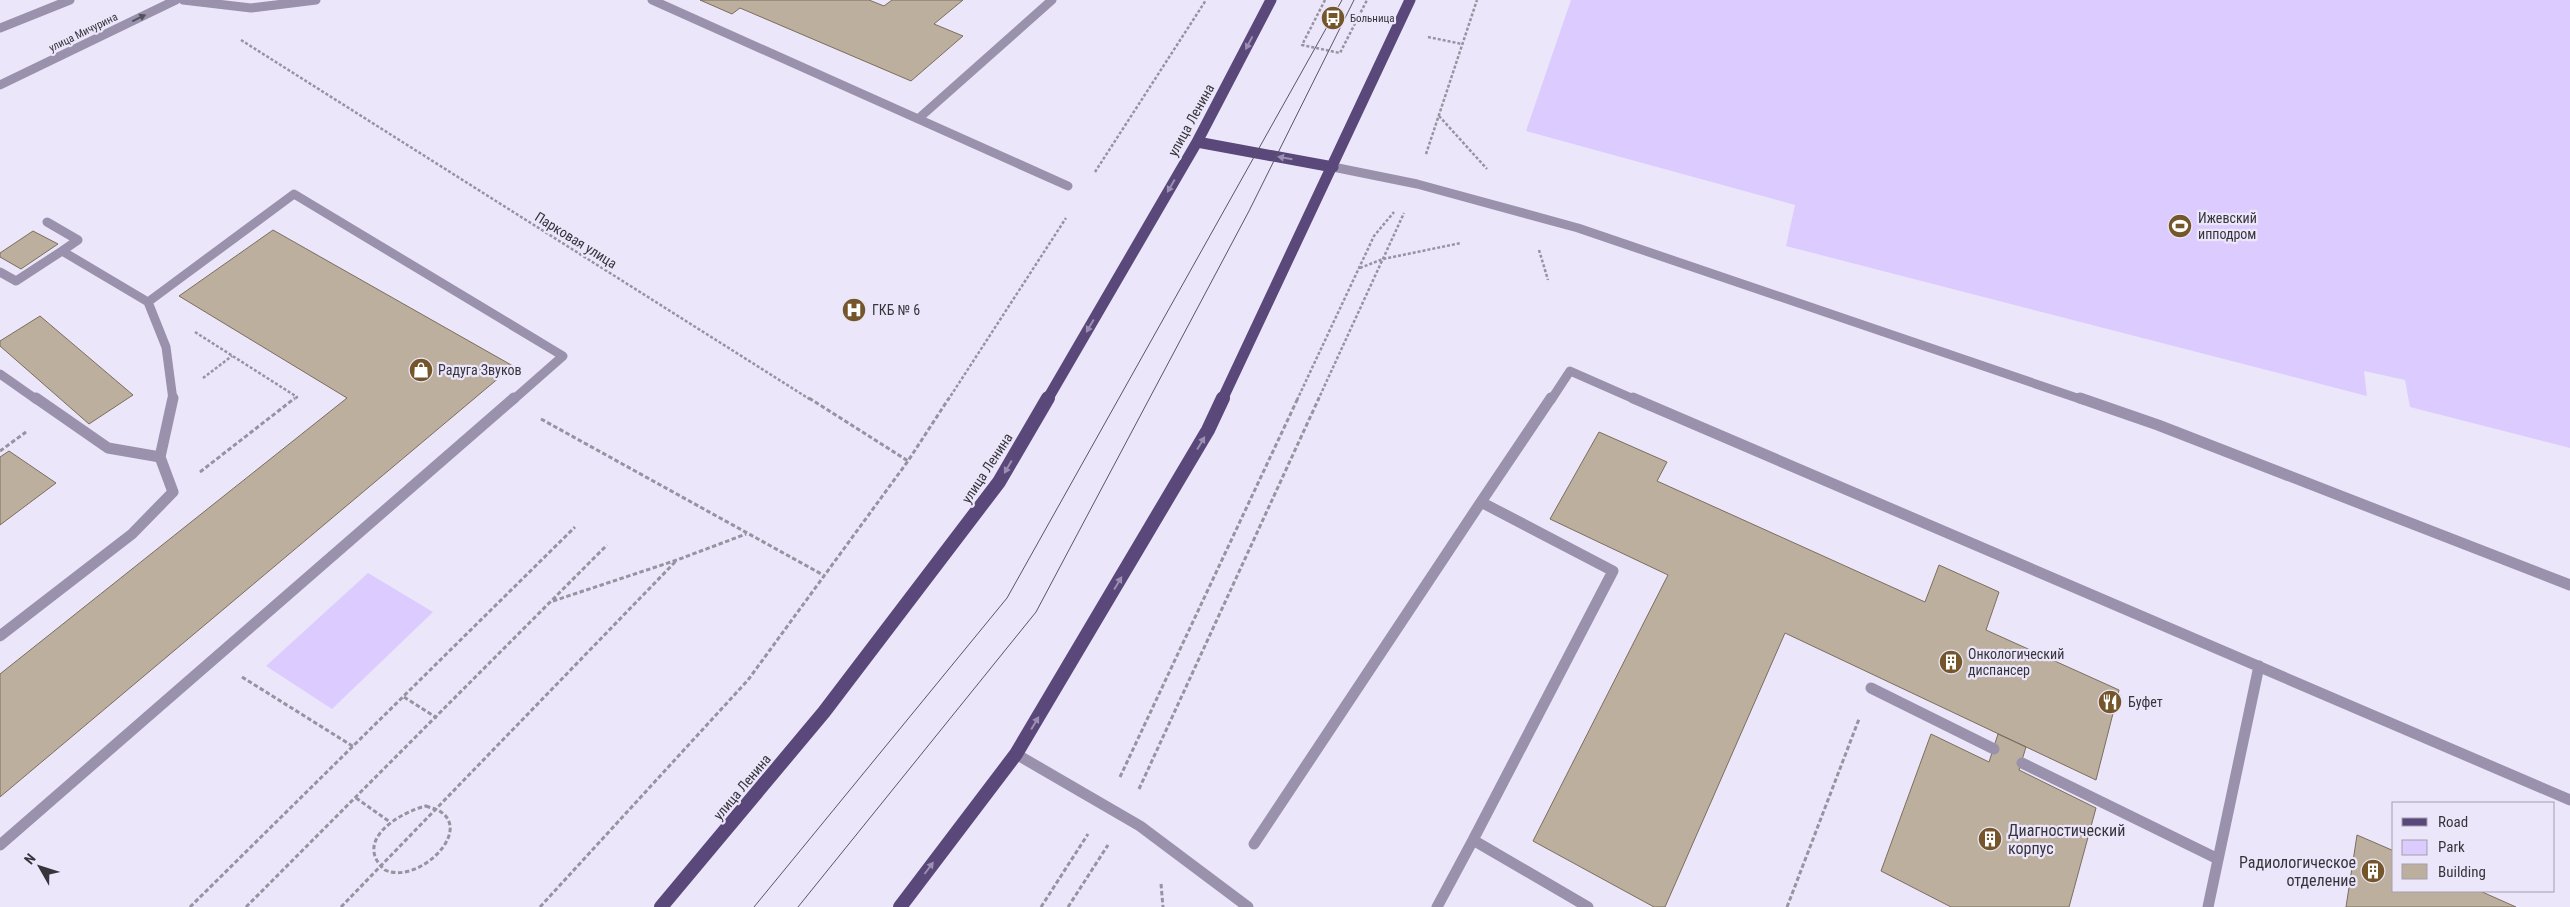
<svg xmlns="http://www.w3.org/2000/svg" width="2570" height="907" font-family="'Roboto Condensed',sans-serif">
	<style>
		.green { fill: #dccbff }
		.building { fill: #bcaf9e; stroke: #7a6e5e }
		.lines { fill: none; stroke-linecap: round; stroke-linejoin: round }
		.path-far1 { stroke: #9793a1; stroke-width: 2.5; stroke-dasharray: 3 2; stroke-linecap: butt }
		.path { stroke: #9793a1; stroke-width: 3; stroke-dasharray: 4.5 2.5; stroke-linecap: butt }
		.lane-far1 { stroke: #9a91ad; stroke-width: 9 }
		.lane { stroke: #9a91ad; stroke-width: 11 }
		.street { stroke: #9a91ad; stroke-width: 9 }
		.primary-far1 { stroke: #594879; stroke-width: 11 }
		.primary { stroke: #594879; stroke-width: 14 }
		.tram { stroke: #595660; stroke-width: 1 }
		.oneway { fill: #55505e }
		.oneway2 { fill: #9b8fb3 }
		.labels { text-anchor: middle; stroke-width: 4.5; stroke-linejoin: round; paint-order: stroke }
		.far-poi-label { font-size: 11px; fill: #37343c; stroke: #ece6fa; text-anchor: start }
		.far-street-label { font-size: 11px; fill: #37343c; stroke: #ece6fa }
		.street-label { font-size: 14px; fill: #37343c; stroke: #ece6fa }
		.poi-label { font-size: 14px; fill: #37343c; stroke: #ece6fa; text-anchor: start }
		.near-poi-label { font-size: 16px; fill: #37343c; stroke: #ece6fa; text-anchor: start }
	</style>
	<rect width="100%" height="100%" fill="#ece6fa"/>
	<path class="green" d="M1571 0H2570V448L2410 407 2405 380 2364 371 2367 396 1786 246 1795 205 1526 131Z
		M368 573 433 612 332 709 266 666Z"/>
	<path class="building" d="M700 0H869L884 6 892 0H963L934 24 963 36 911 81 740 8 732 14Z
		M273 230 513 366 0 797V674L347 398 179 296Z
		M33 231 58 244 21 269 0 257V253Z
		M40 316 133 395 89 424 0 346V341Z
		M1599 432 1667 462 1657 481 1925 602 1939 565 1999 592 1986 630 2119 690 2096 780 1785 633 1665 907H1654L1533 841 1668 575 1550 519Z
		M9 451 56 483 0 525V457Z
		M1931 734 1989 762 1998 734 2026 747 2019 770 2096 808 2069 907H1951L1881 871Z
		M2357 835 2394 851V891H2480L2516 907H2346Z"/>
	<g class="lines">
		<path class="path-far1" d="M1325 0 1302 45 1340 53 1367 0
			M1428 37 1462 44
			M241 40 811 400
			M1439 116 1487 169
			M1426 154 1477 0
			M1095 172 1206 0
			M1539 250 1548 280
			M1360 268 1383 259 1461 243
			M195 332 297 397 294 400
			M203 378 232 356
			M948 400 1066 218
			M1297 400 1374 236 1394 212
			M1318 400 1404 213"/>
		<path class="path" d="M809 398 908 461
			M541 419 825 576
			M0 451 26 432
			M200 472 295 398
			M553 601 677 560 746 534
			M242 677 354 747
			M404 697 437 718
			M1120 777 1298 398
			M1139 789 1319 398
			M356 798 390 822
			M426 806C431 808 437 809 441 812 472 833 417 885 385 870 352 841 400 812 426 806Z
			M1161 884 1163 907
			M190 907 575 527
			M246 907 607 545
			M341 907 677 560
			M540 907 748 680 908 461 949 398
			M1041 907 1088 834
			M1068 907 1108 845
			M1787 907 1859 719"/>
		<path class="lane-far1" d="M183 0 251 8 316 0
			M652 0 1068 186
			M0 28 70 0
			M918 119 1052 0
			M1333 167 1417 184 1578 228 2083 400
			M47 222 78 240 62 251
			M0 272 16 281 62 251 148 302 166 347 173 400
			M148 302 294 194 563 356 513 400
			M0 374 37 400
			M1551 400 1570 371 1636 400"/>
		<path class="lane" d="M36 398 108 448 160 457
			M1551 398 1481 502 1613 571 1473 840 1588 907
			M1633 398 2570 800
			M2080 398 2158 425 2570 585
			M0 636 132 534 173 492 160 457 173 398
			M1871 688 1994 749
			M1016 754 1140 826 1248 907
			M2022 763 2218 859
			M1254 844 1481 502
			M0 845 514 398
			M1437 907 1473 840
			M2208 907 2259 666"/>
		<path class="street" d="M0 85 176 0"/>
		<path class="primary-far1" d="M1197 142 1333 167
			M1047 400 1197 142 1271 0
			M1222 400 1410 0"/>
		<path class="primary" d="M661 907 824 712 999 482 1048 398
			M900 907 1016 754 1208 430 1223 398"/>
		<path class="tram" d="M754 907 1007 598 1342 0
			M798 907 1036 612 1249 211 1354 0"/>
	</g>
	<defs><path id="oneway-solid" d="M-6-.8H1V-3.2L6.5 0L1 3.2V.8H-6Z" transform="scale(1.25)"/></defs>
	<use class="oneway" href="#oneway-solid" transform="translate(139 18) rotate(-26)"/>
	<g class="oneway2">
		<use href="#oneway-solid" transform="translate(1249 43) rotate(118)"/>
		<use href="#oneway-solid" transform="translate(1285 158) rotate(-170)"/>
		<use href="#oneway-solid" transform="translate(1171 186) rotate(120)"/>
		<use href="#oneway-solid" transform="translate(1090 326) rotate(120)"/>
		<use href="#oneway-solid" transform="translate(1201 443) rotate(-59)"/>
		<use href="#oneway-solid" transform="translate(1008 467) rotate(120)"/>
		<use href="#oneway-solid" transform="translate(1118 583) rotate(-59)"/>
		<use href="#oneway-solid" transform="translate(1035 723) rotate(-59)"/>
		<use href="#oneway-solid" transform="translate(929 868) rotate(-53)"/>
	</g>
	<defs>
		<g id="bus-disc" transform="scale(1.25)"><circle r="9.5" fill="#74562a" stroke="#ece6fa"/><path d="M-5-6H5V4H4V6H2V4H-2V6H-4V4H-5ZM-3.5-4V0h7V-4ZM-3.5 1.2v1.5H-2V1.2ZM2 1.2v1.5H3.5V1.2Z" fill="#fff"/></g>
		<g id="stadium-disc" transform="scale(1.25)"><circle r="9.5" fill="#74562a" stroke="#ece6fa"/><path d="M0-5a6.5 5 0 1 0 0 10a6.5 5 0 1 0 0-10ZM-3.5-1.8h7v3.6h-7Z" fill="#fff"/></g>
		<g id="hospital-disc" transform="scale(1.25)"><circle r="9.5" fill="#74562a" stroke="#ece6fa"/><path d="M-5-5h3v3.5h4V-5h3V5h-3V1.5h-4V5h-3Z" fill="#fff"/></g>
		<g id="shop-disc" transform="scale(1.25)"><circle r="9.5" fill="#74562a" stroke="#ece6fa"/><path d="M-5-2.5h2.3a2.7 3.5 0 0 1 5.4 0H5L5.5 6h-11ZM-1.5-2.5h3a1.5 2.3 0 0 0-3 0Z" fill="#fff"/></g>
		<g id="building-disc" transform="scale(1.25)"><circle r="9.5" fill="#74562a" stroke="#ece6fa"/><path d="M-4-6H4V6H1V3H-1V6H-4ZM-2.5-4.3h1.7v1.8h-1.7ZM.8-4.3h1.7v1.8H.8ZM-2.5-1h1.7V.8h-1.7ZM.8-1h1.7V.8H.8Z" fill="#fff"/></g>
		<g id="restaurant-disc" transform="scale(1.25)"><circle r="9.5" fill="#74562a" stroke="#ece6fa"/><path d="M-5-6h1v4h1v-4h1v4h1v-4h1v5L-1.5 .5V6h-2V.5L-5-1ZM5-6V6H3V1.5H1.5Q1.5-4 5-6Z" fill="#fff"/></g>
	</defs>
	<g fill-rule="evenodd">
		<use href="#bus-disc" x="1333" y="18"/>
		<use href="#stadium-disc" x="2180" y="226"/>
		<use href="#hospital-disc" x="854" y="310"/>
		<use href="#shop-disc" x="421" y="370"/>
		<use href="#building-disc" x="1951" y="662"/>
		<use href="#restaurant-disc" x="2110" y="702"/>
		<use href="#building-disc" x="1990" y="839"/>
		<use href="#building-disc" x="2373" y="871"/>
	</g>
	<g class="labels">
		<g class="far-poi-label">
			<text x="1350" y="22">Больница</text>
		</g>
		<g class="far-street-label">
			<text transform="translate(83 32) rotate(-26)" y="4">улица Мичурина</text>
		</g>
		<g class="street-label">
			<text transform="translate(1191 120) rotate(-61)" y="5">улица Ленина</text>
			<text transform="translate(576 240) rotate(32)" y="5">Парковая улица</text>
			<text transform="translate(987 468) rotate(-57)" y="5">улица Ленина</text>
			<text transform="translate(742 787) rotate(-50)" y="5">улица Ленина</text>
		</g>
		<g class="poi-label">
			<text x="2198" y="223">Ижевский<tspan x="2198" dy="16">ипподром</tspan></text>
			<text x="872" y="315">ГКБ № 6</text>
			<text x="438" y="375">Радуга Звуков</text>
			<text x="1968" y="659">Онкологический<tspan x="1968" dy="16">диспансер</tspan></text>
			<text x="2128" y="707">Буфет</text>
		</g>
		<g class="near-poi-label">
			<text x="2008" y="836">Диагностический<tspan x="2008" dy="18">корпус</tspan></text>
			<text x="2356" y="868" text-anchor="end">Радиологическое<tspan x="2356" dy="18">отделение</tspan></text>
		</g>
	</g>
	<rect x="2392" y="802" width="162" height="90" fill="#ece6fa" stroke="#a49fae"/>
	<rect x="2402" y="818" width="25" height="8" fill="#594879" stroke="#a49fae"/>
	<text x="2438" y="827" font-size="15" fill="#37343c">Road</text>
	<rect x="2402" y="840" width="25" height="15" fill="#dccbff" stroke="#a49fae"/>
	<text x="2438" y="852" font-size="15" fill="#37343c">Park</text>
	<rect x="2402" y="864" width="25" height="15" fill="#bcaf9e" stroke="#a49fae"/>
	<text x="2438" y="877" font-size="15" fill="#37343c">Building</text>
	<g transform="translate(40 867) rotate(309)" stroke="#ece6fa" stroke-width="4" paint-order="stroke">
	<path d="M0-4L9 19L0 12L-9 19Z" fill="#37343c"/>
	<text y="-8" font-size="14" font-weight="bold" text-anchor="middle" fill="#37343c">N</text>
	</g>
</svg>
